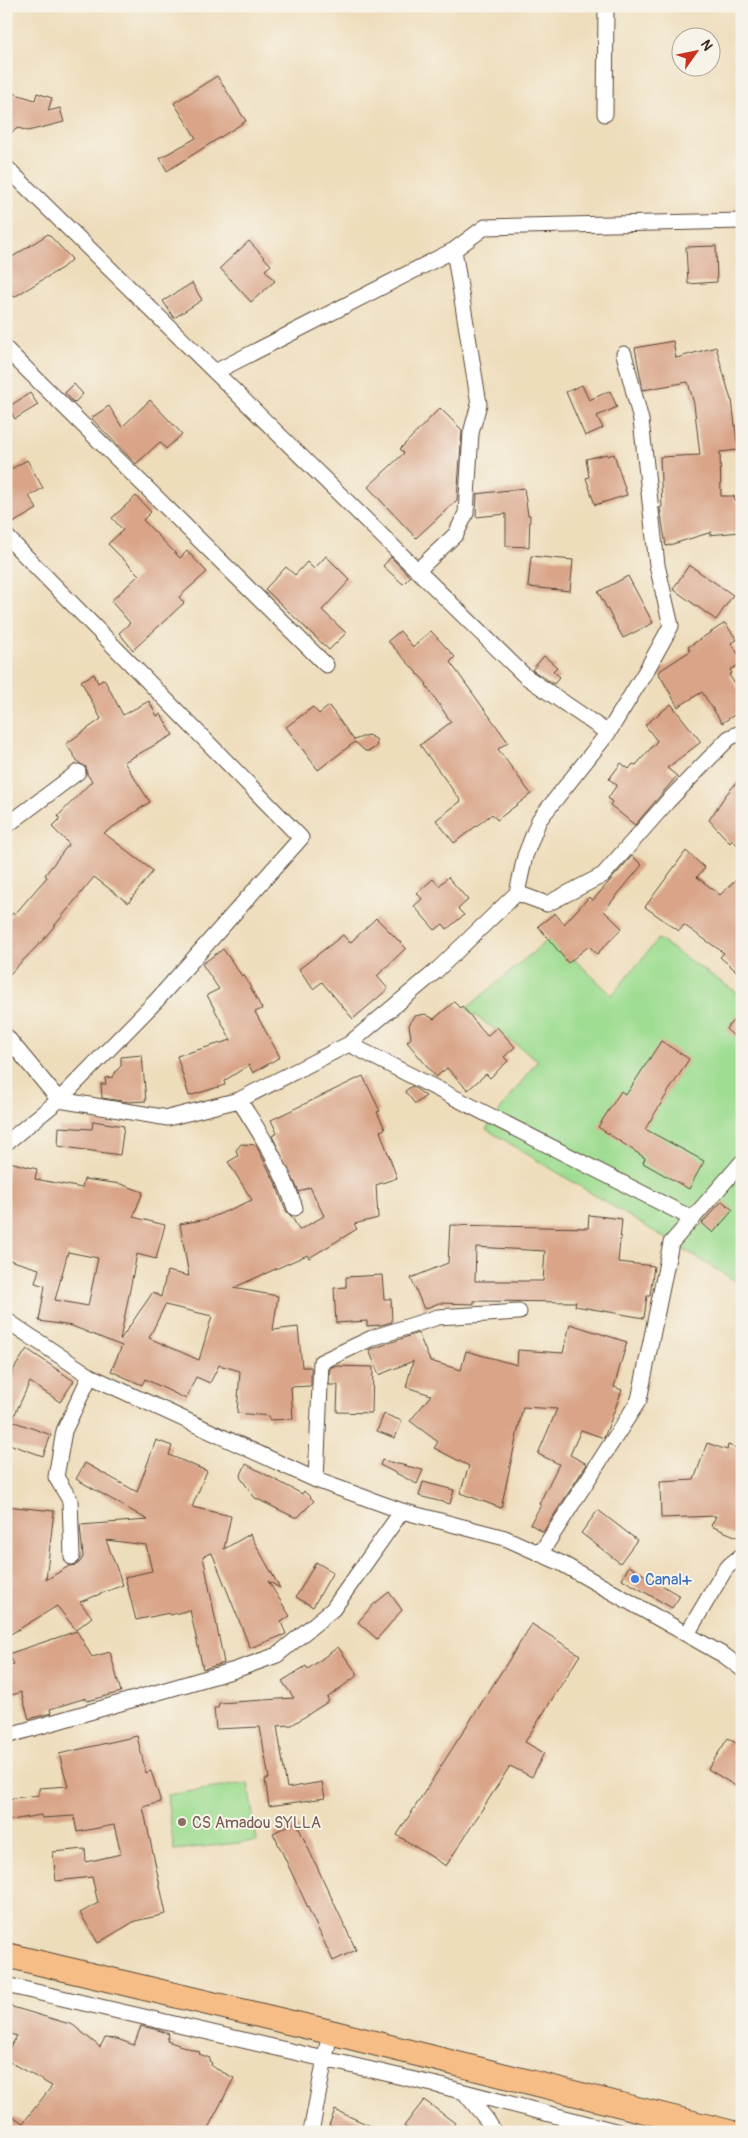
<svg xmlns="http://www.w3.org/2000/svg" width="748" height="2138" font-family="Pangolin,sans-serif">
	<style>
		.green { fill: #9fdd92; stroke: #6d8458 }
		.building { fill: #d9a488; fill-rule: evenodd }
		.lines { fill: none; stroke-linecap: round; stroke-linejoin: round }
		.minor-casing { stroke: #564536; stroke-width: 17 }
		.primary-casing { stroke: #564536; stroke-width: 26 }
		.minor { stroke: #fff; stroke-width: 15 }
		.primary { stroke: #f6be86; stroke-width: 24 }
		.shop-dot { fill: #3f7fe0; stroke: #f7f3e8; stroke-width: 2 }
		.education-dot { fill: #8d6e63; stroke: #f7f3e8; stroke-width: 2 }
		.labels { text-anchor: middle; stroke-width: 4; stroke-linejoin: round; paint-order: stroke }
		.shop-label { font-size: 16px; fill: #366cbe; stroke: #f7f3e8; text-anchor: start }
		.education-label { font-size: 16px; fill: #785e54; stroke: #f7f3e8; text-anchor: start }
	</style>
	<rect width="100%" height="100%" fill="#f7f3e8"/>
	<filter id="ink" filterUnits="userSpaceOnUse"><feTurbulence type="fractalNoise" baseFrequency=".02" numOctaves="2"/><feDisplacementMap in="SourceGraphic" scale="10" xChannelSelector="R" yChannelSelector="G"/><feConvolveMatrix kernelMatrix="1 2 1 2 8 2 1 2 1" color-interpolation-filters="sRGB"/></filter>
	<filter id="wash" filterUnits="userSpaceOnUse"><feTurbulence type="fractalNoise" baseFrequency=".0096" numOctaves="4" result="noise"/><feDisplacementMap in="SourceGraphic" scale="20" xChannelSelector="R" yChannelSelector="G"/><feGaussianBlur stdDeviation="1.12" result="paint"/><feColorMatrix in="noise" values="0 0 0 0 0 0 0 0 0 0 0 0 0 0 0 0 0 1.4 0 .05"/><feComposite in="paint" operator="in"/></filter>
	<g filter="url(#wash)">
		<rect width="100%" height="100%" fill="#edb"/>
		<path class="green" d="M551 937 612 995 658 939 742 996V1285L486 1129 538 1060 466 1009Z
			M248 1783 257 1841 174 1850 167 1795Z"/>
		<g id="blocks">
			<path class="building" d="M217 76 246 121 167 171 160 158 196 138 174 103Z
				M6 91 35 100 37 93 52 98 48 111 60 108 64 122 28 131 18 128 6 136Z
				M48 234 72 259 62 268 14 297 6 285V261Z
				M249 241 271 265 265 270 275 281 251 302 220 268Z
				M716 246 717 282 688 284 686 247Z
				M192 283 202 300 174 318 163 301Z
				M673 341 676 358 716 347 731 400H732L738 450 720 452 721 496H734L736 504H742V523L739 524 740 532 709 535 712 532 666 546 660 508 662 507 660 457 700 455 694 404 688 382 643 390 635 348Z
				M74 384 83 394 74 403 65 393Z
				M582 385 589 400 610 391 617 407 597 416 603 428 585 436 566 392Z
				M30 393 38 405 15 419 8 407Z
				M150 400 182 434 166 449 160 442 136 464 91 418 109 406 122 427Z
				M440 408 462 430 457 500 416 538 368 487 404 453 400 449Z
				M607 454V456L614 454 627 495 595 505 586 478 589 477 586 459Z
				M27 460 43 488 29 496 37 509 6 527V472Z
				M524 488 528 515H530L529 547 506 546V514L476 517 477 494Z
				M136 496 151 512 143 520 180 558 187 551 207 572 179 597 184 603 133 650 119 633 130 623 111 601 139 575 108 544 123 530 112 518Z
				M326 556 350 580 322 610 346 633 329 650 265 589 286 567 295 575 307 562 314 569Z
				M531 556 573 560 570 591 528 587Z
				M391 557 410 577 403 584 383 566Z
				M689 565 733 595 716 620 673 589Z
				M628 576 653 623 623 638 598 592Z
				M725 623 737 640 731 643 742 660V663L730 670 732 673 729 675 742 694V710L722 723 702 692 678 707 658 672 690 651 688 647Z
				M400 631 413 647 431 631 455 657 450 662 508 742 498 749 531 794 497 820 492 814 454 843 436 820 461 801 420 745 451 722 426 685 427 684 388 641Z
				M544 656 557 667 553 671 560 677 554 684 532 670Z
				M94 674 98 683 104 679 123 715 149 701 157 716 161 714 173 735 124 762 150 802 104 833 153 871 128 903 94 877 43 940 6 978V921L13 913 15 914 47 877 45 875 69 844 52 827 60 819 58 816 92 781 87 774 86 767 79 763 66 744 101 719 81 681Z
				M671 704 701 742 667 768 677 776 635 825 610 805 612 802 608 798 617 785 609 779 621 763 629 769 633 764 636 765 657 741 645 725Z
				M329 706 354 740 368 735 376 739 377 743 376 747 369 751H365L355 742 318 770 286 727 313 707 319 714Z
				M742 776V850L733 840 730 843 709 820 725 796Z
				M686 851 705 868 697 877 720 895 742 874V976L720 957 724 953 684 925 679 931 645 907Z
				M632 856 642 865 604 911 622 928 597 954 589 946 568 963 538 926 555 913 564 924 589 897 592 901Z
				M448 877 468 900 458 909 464 915 447 929 443 924 435 930 414 906 422 899 417 893 433 879 439 886Z
				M376 918 406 948 377 976 388 989 353 1019 322 982 313 989 299 969 343 935 350 943Z
				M223 949 242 976 244 975 262 1009 255 1012 280 1057 253 1073 249 1065 224 1081 225 1085 189 1096 177 1056 231 1040 207 995 219 989 202 964Z
				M454 1002 460 1008 462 1006 487 1036 497 1027 515 1047 504 1057 508 1061 490 1078 486 1074 468 1090 447 1068 436 1077 407 1042 411 1038 409 1025 415 1016 425 1014 434 1019Z
				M742 1010V1043L726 1029Z
				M661 1041 689 1059 645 1129 704 1161 689 1189 643 1163 645 1158 598 1127 621 1091 626 1095Z
				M142 1055 146 1101 129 1102 102 1098 101 1084H106L105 1078 113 1077 116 1071 121 1066V1057Z
				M363 1076 380 1111 377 1112 385 1129 380 1131 397 1178 376 1185 378 1218 354 1224 357 1229 309 1258 307 1255 233 1288 278 1296 273 1330 298 1327 302 1367H311V1386L291 1387 293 1419 269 1420V1416L237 1413 240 1371 219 1365 210 1383 196 1377 186 1399 145 1379 142 1385 111 1371 122 1346 72 1326 39 1321 45 1286 35 1283 39 1269 6 1259V1176L9 1162 37 1169 35 1179 82 1188 84 1179 121 1184 143 1192 133 1217 165 1225 156 1259 137 1254 120 1340 153 1292 161 1297 167 1271 189 1276 180 1224 208 1219 252 1200 228 1162 238 1156 236 1150 241 1144 256 1145 275 1182 286 1211 292 1217 299 1230 324 1216 310 1187 299 1192 272 1136 277 1133 271 1120ZM68 1252 98 1258 88 1306 55 1300ZM165 1305 212 1316 199 1360 149 1338Z
				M412 1086 426 1096 415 1104 405 1091Z
				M93 1121 124 1126 120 1155 58 1146 59 1127 92 1129Z
				M722 1201 733 1210 713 1233 702 1223Z
				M589 1215 622 1219 618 1262 654 1266 650 1296H647L644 1318 575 1306 576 1302 474 1301V1304L439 1303 424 1309 411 1278 448 1263 450 1225 588 1228ZM476 1247 545 1251 543 1281H475Z
				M382 1275 384 1299H391L392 1322 381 1325 367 1326V1321L336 1323 334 1288 346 1287V1277Z
				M570 1324 627 1342 614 1387 622 1390 604 1438 581 1430 570 1455 587 1464 543 1532 530 1524 541 1505 539 1504 559 1464 538 1454 557 1409 523 1407 501 1508 460 1493 469 1466 434 1448 438 1442 410 1421 431 1395 406 1387 413 1361 379 1375 369 1350 418 1333 430 1361 461 1370 466 1351 517 1365 518 1350 563 1353Z
				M27 1349 74 1381 60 1402 30 1382 6 1433V1387L13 1370Z
				M334 1366 373 1367 372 1413 337 1412 338 1385H329L330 1368Z
				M384 1414 402 1421 395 1438 377 1431Z
				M12 1421 51 1435 43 1456 6 1443V1437Z
				M156 1440 172 1446 169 1455 207 1471 192 1507 231 1516 224 1549 250 1534 280 1588 268 1581 290 1616 281 1622 286 1634 250 1648 212 1553 203 1556 224 1663 203 1669 190 1610 170 1615 169 1613 136 1620 125 1577 152 1571 146 1545 106 1540 123 1585 80 1602 92 1617 76 1630 57 1606 6 1637V1506L54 1511 46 1580 69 1566 77 1565 80 1562 83 1557 80 1525 148 1520 76 1479 85 1463 137 1492Z
				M707 1443 727 1450 728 1445 742 1450V1468L738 1481 742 1482V1539L711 1526 716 1516 661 1518 660 1482 694 1480Z
				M382 1460 423 1470 417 1484 380 1465Z
				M246 1464 302 1494 304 1491 314 1501 298 1517H294L255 1498 240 1477Z
				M423 1482 454 1490 450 1504 419 1496Z
				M598 1510 637 1540 620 1563 581 1533Z
				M316 1562 333 1572 313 1607 296 1597Z
				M629 1566 680 1596 672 1608 622 1579Z
				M389 1592 402 1610 377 1639 358 1622 373 1605Z
				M532 1624 580 1655 525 1742 544 1753 532 1777 510 1766 446 1866 397 1835Z
				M77 1631 92 1657 110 1652 121 1692 87 1701 86 1698 50 1709 51 1713 29 1719 21 1692 6 1697V1667L14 1664 8 1654Z
				M338 1647 358 1675 327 1698 329 1701 292 1725 277 1726 287 1788 322 1782 325 1798 269 1806 265 1779H269L260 1727 216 1729 214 1708H218L219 1703 294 1698 282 1681 306 1666 308 1669Z
				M137 1736 146 1773 151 1771 161 1802 143 1807 166 1914 135 1921 98 1943 80 1913 98 1903 92 1877 56 1881 53 1852 85 1849 86 1862 121 1854 114 1825 77 1832 74 1816 42 1818 41 1815 6 1821V1799L39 1795V1788L68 1786 59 1754Z
				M728 1738 742 1747V1790L708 1769Z
				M296 1822 356 1950 333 1961 273 1833Z
				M9 2006 73 2025 100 2047 105 2038 117 2039 134 2045 141 2026 158 2030 169 2034 167 2041 200 2052 199 2054 210 2058 209 2061 212 2063 211 2066 234 2078 206 2132H6V2112L23 2123 52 2086 6 2060V2054L17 2036 6 2033V2015Z
				M424 2100 455 2123 448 2132H412L404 2126Z
				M335 2110 384 2132H343L329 2125Z"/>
		</g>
	</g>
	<g filter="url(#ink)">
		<use href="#blocks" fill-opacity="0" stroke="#564536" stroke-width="1"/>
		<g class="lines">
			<g class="minor-casing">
				<path id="minor" d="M605 114 606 6
					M6 167 525 676 608 733
					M6 349 326 665
					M215 372 454 250 485 227 742 221
					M6 536 301 838 156 1001 59 1100 6 1143
					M417 571 456 534 466 513 471 433 479 404 454 250
					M6 826 78 772
					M517 893 547 904 603 875 668 801 729 738 742 732
					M6 1036 59 1100 168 1118 239 1100 349 1044 435 972 517 893 525 856 539 820 608 733 646 671 671 626 657 565 641 420 624 354
					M349 1044 693 1219
					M239 1100C263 1137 281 1166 295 1208
					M6 1320 90 1376 316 1480 402 1511 505 1538 561 1563 725 1656 742 1669
					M316 1480 321 1362 372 1338 438 1317 519 1312
					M540 1554 639 1400 671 1243 742 1162
					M72 1557 70 1500 56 1477 64 1431 90 1376
					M687 1634 726 1568 742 1555
					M6 1736 235 1670 277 1655 333 1609 402 1511
					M6 1985 441 2086 619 2132
					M465 2093 487 2120 494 2132
					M311 2132 330 2032"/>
			</g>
			<g class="primary-casing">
				<path id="primary" d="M6 1955 330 2032 729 2132"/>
			</g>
			<use href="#minor" class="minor"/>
			<use href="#primary" class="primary"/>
		</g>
	</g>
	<circle class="shop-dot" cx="635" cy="1579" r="5"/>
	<circle class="education-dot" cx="182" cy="1822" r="5"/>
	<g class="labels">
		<g class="shop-label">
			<text x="645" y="1585">Canal+</text>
		</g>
		<g class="education-label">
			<text x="192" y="1828">CS Amadou SYLLA</text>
		</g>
	</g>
	<rect width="748" height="2138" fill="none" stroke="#f7f3e8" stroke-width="25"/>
	<g transform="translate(696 52) rotate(57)"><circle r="24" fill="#f7f3e8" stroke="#aca397"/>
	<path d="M0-4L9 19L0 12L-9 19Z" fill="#c8321e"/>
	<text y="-8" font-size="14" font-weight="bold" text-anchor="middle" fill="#3b2a1e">N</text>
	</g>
</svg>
